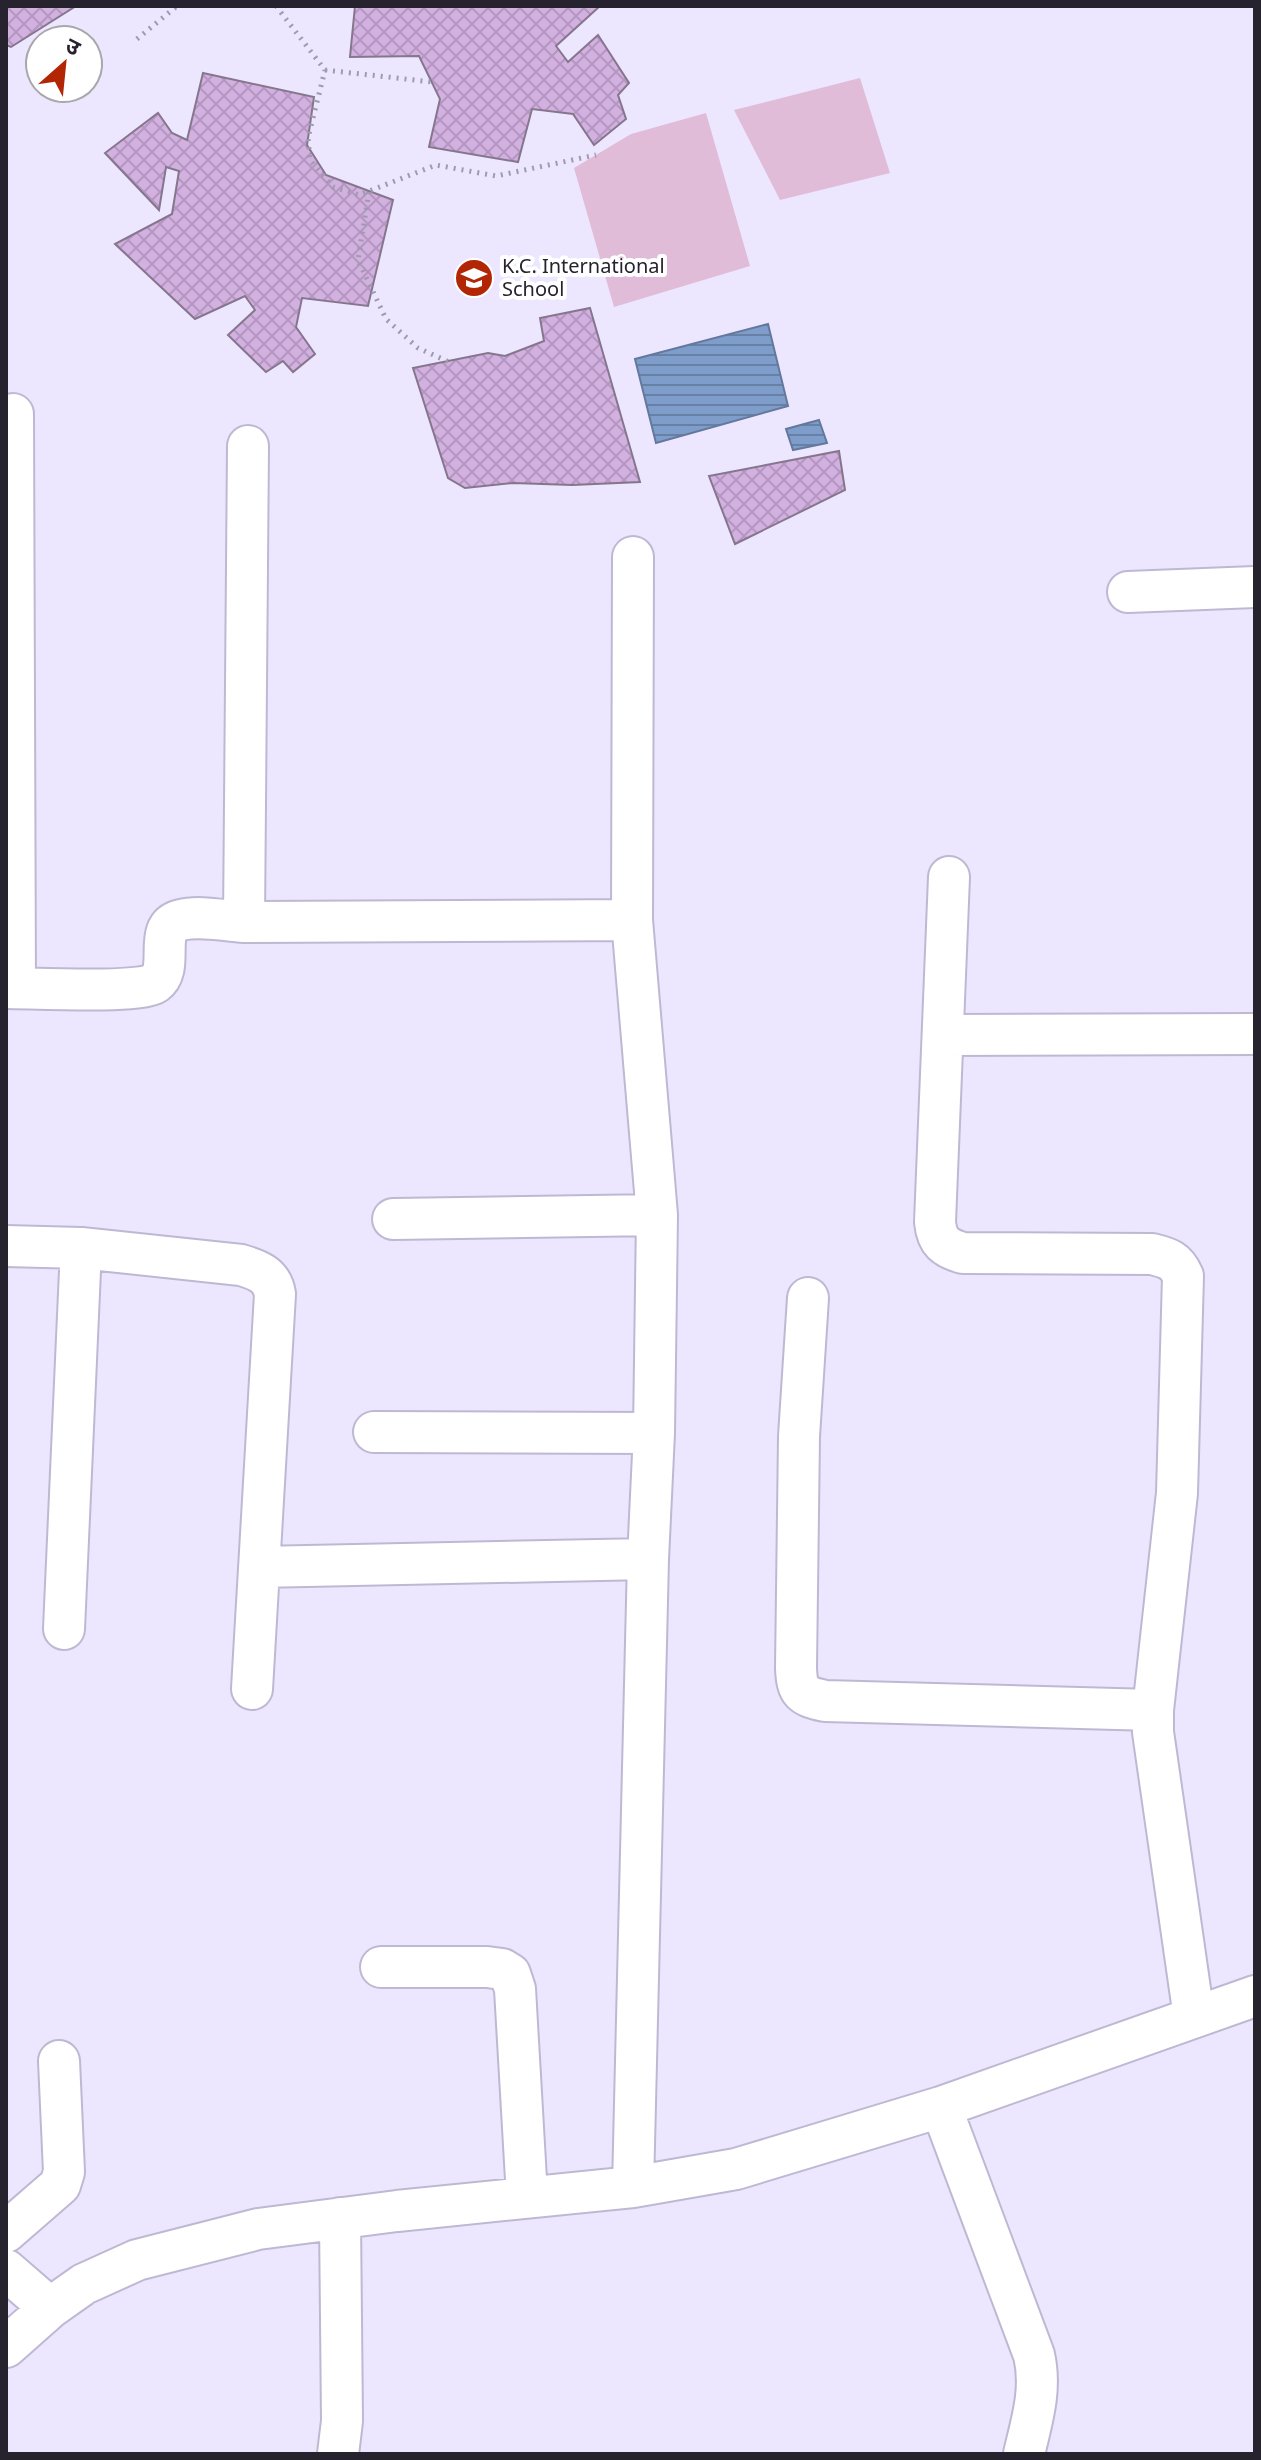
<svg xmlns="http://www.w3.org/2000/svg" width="1261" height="2460" font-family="Georgia,'Noto Sans Devanagari',serif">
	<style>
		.grass { fill: #e1bcd8 }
		.water { fill: url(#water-rules); stroke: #64789c; stroke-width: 2 }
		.building { fill: url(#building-cross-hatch); stroke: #86768d; stroke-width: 2 }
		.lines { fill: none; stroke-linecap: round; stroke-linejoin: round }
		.minor-casing { stroke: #bfb8d3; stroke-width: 44 }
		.path { stroke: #9f9bad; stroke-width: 5; stroke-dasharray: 2 6; stroke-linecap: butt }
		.minor { stroke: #fff; stroke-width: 40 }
		.labels { text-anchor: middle; stroke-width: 8; stroke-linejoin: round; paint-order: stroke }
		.poi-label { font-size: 20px; fill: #26232e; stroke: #fff; text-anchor: start }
	</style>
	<defs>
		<pattern id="water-rules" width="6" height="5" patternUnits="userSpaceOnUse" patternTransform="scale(2)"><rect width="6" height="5" fill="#7e9dcb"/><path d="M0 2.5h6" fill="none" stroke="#6780a5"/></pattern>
		<pattern id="building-cross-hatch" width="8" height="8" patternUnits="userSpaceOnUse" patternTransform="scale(2)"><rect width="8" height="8" fill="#d2b0e0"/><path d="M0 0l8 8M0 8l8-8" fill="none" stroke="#b497c0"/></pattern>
	</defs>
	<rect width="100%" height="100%" fill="#ece7fe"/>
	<path class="grass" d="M860 78 890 173 780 200 734 110Z
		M706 113 750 266 614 307 574 168 631 134Z"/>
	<path class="water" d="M768 324 788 406 656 443 635 359Z
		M819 420 827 443 793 450 786 429Z"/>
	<path class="building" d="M6 6H76L11 47 6 45Z
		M355 6H600L556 46 568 62 598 35 629 83 618 95 626 119 594 145 573 114 532 109 518 162 429 147 440 99 419 56 350 57Z
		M203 73 314 97 307 145 326 175 393 200 368 306 302 298 296 327 315 354 293 372 283 361 266 372 228 335 255 310 245 296 195 319 115 244 172 214 179 171 166 167 159 210 105 153 158 113 172 133 187 140Z
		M590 308 640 482 572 485 513 483 465 488 448 478 413 368 488 353 505 356 544 341 540 318Z
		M839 451 845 490 735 544 709 476Z"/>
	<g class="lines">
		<g class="minor-casing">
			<path id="minor" d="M13 414 15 988
				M633 557 632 920 657 1215 654 1433 648 1559 633 2187
				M1128 592 1255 587
				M949 877 935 1222C937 1242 945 1248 963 1253L1152 1254C1168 1258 1176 1260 1183 1276L1177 1493 1153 1710V1732L1194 2017
				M244 922 248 446
				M6 988C31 988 140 994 155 983 176 968 151 927 181 920 200 915 225 921 244 922L632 920
				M944 1035 1255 1034
				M393 1219 657 1215
				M6 1246 81 1248 241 1265C258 1270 272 1275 275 1294L252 1689
				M808 1298 799 1436 796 1668C797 1693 802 1696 825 1701L1153 1710
				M374 1432 654 1433
				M259 1567 648 1559
				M64 1629 81 1248
				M381 1967H487L502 1969 510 1974 515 1989 527 2197
				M941 2107 1034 2355C1042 2389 1032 2420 1024 2454
				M6 2232 60 2185 64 2172 59 2061
				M6 2270 50 2308
				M6 2347 50 2308 84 2284 137 2260 258 2229 397 2211 633 2187 736 2169 941 2107 1255 1996
				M338 2454 342 2421 340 2218"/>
		</g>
		<path class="path" d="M276 6 325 70 308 138 310 160 333 187 359 195 436 165 496 176 596 155
			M137 39 177 6
			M325 70 432 82
			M369 192 358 260 386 319 418 348 449 362"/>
		<use href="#minor" class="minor"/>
	</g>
	<defs>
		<g id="school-disc" transform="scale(2)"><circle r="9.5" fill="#b22605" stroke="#fff"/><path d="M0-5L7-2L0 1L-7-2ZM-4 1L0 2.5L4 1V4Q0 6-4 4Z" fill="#fff"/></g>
	</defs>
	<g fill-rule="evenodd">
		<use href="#school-disc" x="474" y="278"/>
	</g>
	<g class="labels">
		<g class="poi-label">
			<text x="502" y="273">K.C. International<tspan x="502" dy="23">School</tspan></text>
		</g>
	</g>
	<rect width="1261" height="2460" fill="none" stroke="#26232e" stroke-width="16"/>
	<g transform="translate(64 64) rotate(27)"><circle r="38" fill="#ffffff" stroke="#a8a7ab" stroke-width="2"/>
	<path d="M0-6L14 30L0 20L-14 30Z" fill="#b22605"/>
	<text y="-12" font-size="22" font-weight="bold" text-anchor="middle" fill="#26232e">उ</text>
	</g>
</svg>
